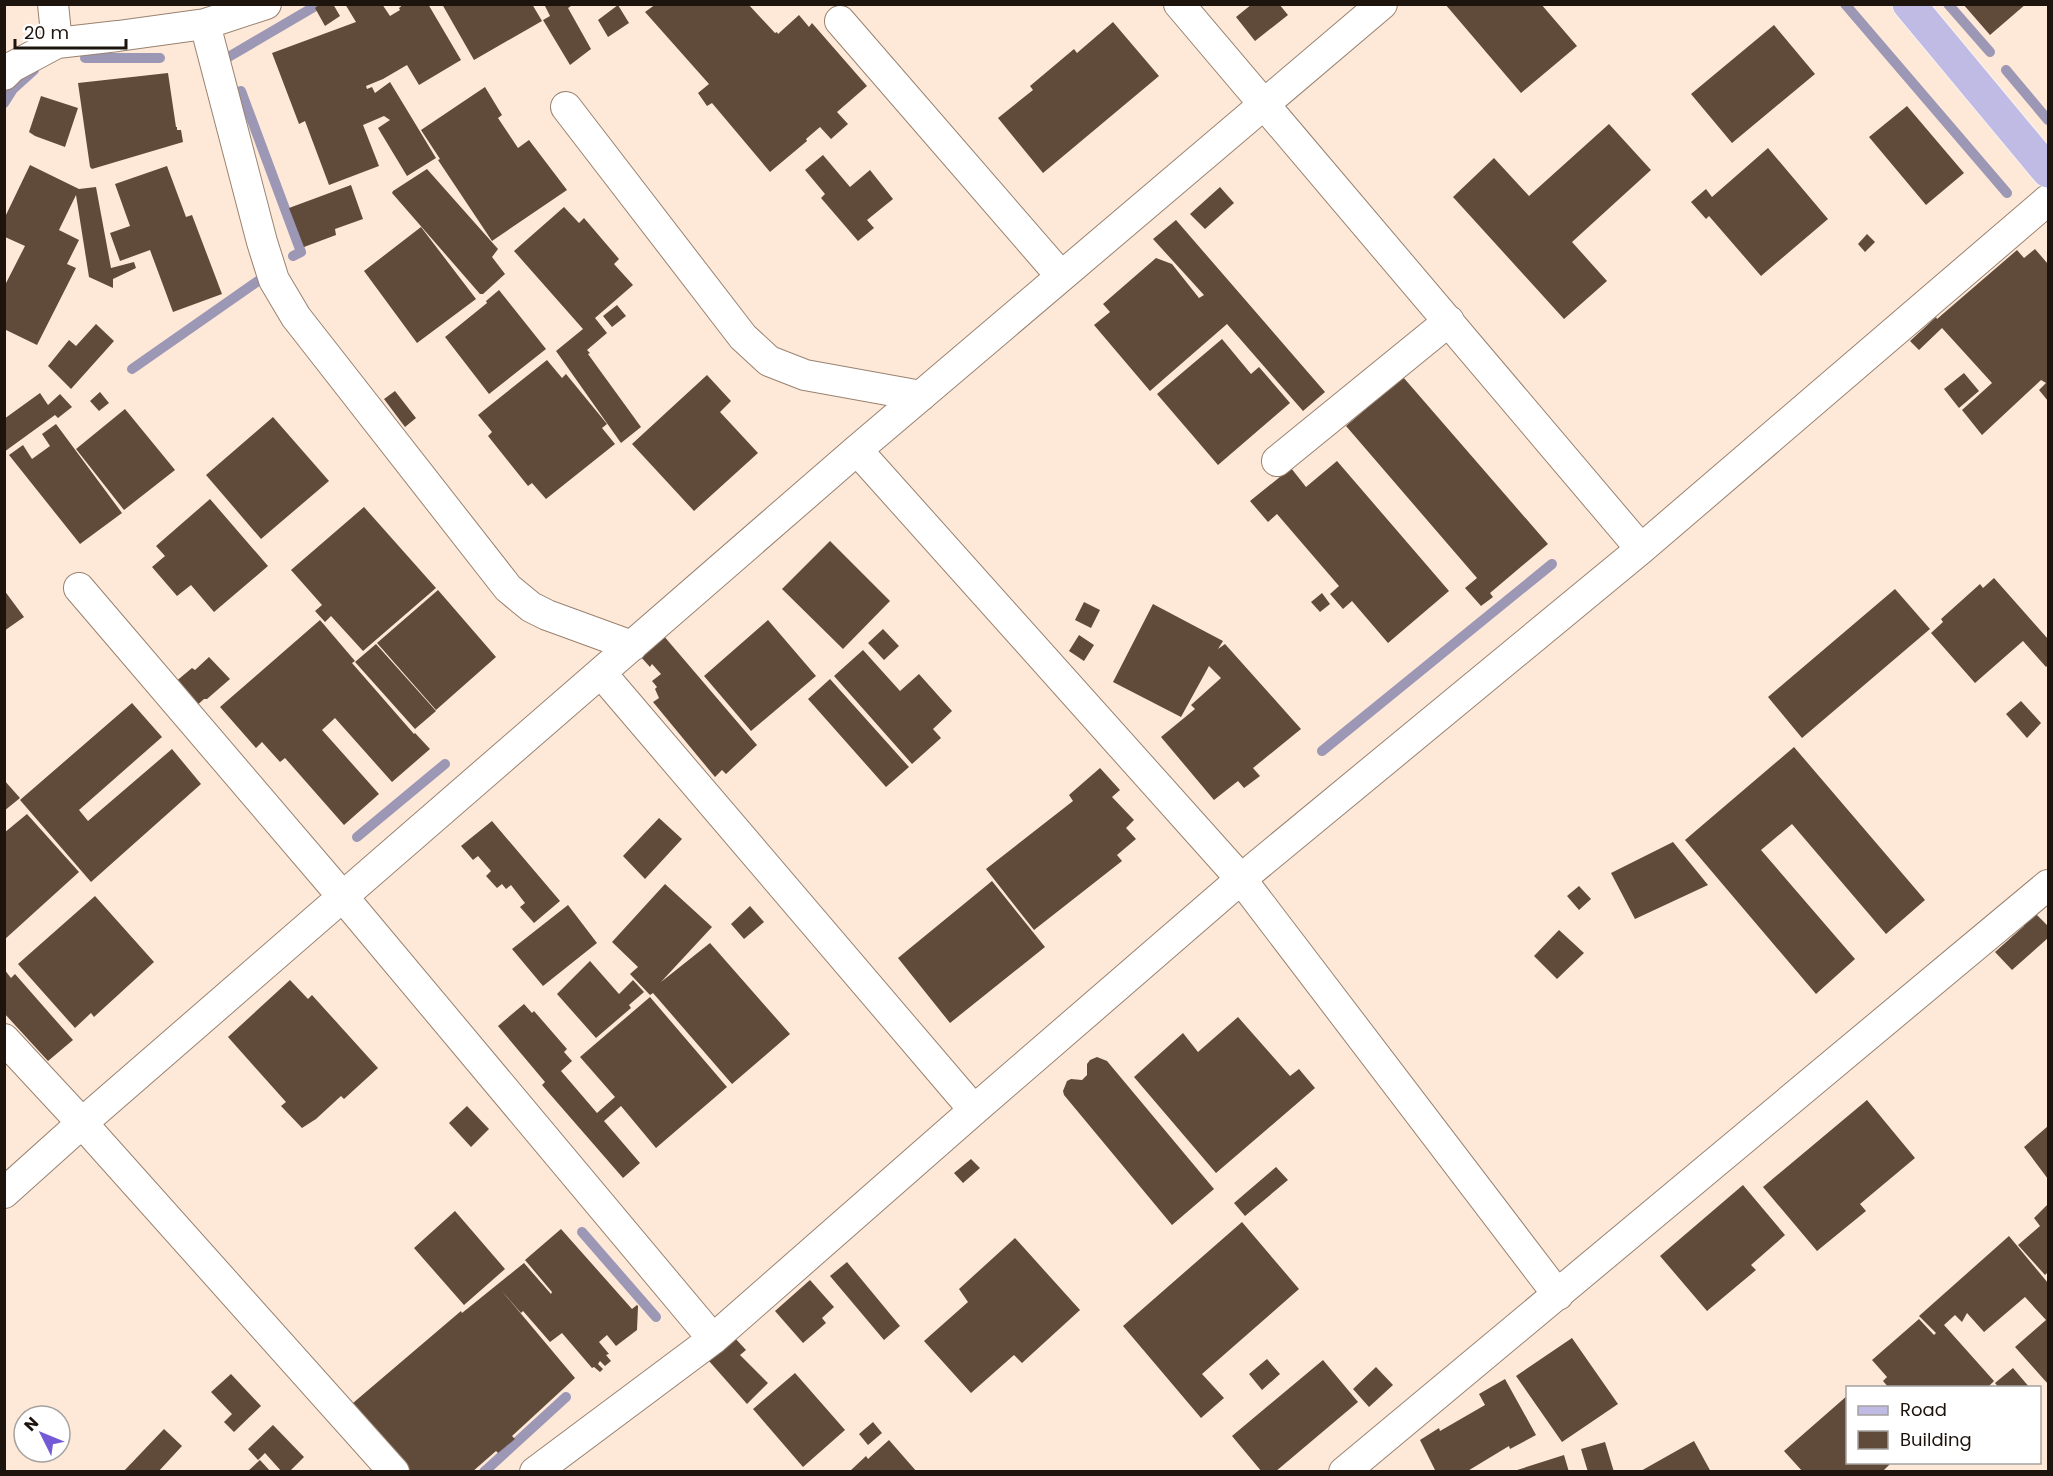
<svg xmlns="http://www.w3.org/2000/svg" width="2053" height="1476" font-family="Poppins,sans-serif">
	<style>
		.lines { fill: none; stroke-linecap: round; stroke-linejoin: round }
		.stream { stroke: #9c97b4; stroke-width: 10 }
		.building { fill: #604a3a }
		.street-casing { stroke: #998270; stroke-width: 32 }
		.primary-casing { stroke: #fff; stroke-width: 34 }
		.street { stroke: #fff; stroke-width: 30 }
		.primary { stroke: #c0bbe5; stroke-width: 33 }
	</style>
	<rect width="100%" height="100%" fill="#fee9d9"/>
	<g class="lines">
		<path class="stream" d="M1845 4 2007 193
			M1948 4 1990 52
			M85 58H160
			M225 59 319 4
			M2006 70 2048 120
			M241 91 301 252 293 256
			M4 103 13 89 34 70
			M132 369 268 274
			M1322 751 1552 564
			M357 837 445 764
			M582 1232 656 1317
			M484 1472 566 1397"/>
	</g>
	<path class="building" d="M320 4H333L340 16 325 26 315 8Z
		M345 4H382L390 16 400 10 399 8 404 4H428L461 60 419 85 407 65 383 79 366 86 367 89 372 87 375 93 390 82 436 158 407 176 378 128 390 120 384 116 363 125 379 166 329 185 305 121 299 124 272 53 356 22Z
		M442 4H532L542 21 474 60Z
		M544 4H574L568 8 591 49 570 65 543 20 550 16Z
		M656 4H748L775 33 777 32 778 34 799 15 809 27 812 23 867 86 837 112 848 124 831 139 820 127 806 139 807 141 770 172 712 103 707 106 698 93 709 84 645 12Z
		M1252 4H1279L1288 15 1255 41 1236 17Z
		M1445 4H1541L1577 46 1521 93Z
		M1963 4H2026L1990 35Z
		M618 5 629 23 608 37 598 20Z
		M1113 22 1159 76 1043 173 998 118 1033 90 1030 86 1074 49 1077 53Z
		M1774 25 1815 74 1732 143 1691 94Z
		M168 73 176 127H177V130H181L183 142 92 169 90 167 78 83Z
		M485 87 502 115 498 118 518 148 529 140 567 190 492 241 438 160 440 159 421 130Z
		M41 96 78 108 65 147 35 136 29 132Z
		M1907 106 1964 173 1926 205 1869 137Z
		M1609 124 1651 170 1572 242 1607 281 1564 319 1453 197 1494 158 1529 196Z
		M1768 148 1828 219 1761 276 1709 216 1706 219 1691 202 1706 189 1712 197Z
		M823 155 850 187 870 170 893 199 867 220 874 228 858 241 821 198 825 194 805 170Z
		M30 165 79 189 96 187 111 268 134 262 136 268 113 279V288L89 277 76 195 59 230 79 240 67 264 76 268 37 345 4 329V287L25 246 5 237V217Z
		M167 166 186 217 192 215 222 294 173 312 150 250 120 261 110 233 130 226 115 184Z
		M427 169 498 249 492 257 505 274 483 294H480L392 193 393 191Z
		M351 185 363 219 335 229 336 235 304 247 289 208Z
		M1220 187 1234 203 1205 229 1190 214Z
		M564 207 579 223 584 218 619 259 614 264 633 285 595 318 607 333 587 350 590 353 588 354 641 427 621 443 556 351 583 329 514 251Z
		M1176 220 1325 392 1303 411 1227 324 1150 391 1094 325 1110 312 1103 304 1156 258 1172 264 1199 298 1204 295 1153 239Z
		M421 227 476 299 417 343 364 271Z
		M1867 234 1875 242 1865 252 1858 244Z
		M2035 249 2048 264V401L2039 390 2046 383 2041 380 1982 435 1962 410 1992 383 1942 328 1919 350 1910 341 1936 317 1937 319 2017 250 2024 258Z
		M499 290 546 349 489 394 445 337 487 303 486 301Z
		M617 305 626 316 612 327 603 316Z
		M96 324 114 341 71 389 48 366 69 340 76 346Z
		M1222 339 1251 374 1259 367 1290 403 1218 465 1157 394Z
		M547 360 562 378 566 374 607 424 602 428 615 444 546 499 532 483 528 486 488 436 492 432 478 415Z
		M1964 373 1979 391 1959 408 1944 389Z
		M707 375 731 401 720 412 758 453 694 511 632 444Z
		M1403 377 1548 544 1490 593 1493 597 1481 606 1465 588 1477 578 1346 426Z
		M395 391 416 418 405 427 384 399Z
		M100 392 109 403 99 411 90 401Z
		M40 393 48 405 60 394 72 407 58 418 55 415 4 452V419Z
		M125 409 175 470 124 510 76 449Z
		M273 417 329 481 261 539 206 475Z
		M56 424 122 513 80 544 9 455 23 445 32 459 50 446 42 434Z
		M1337 461 1449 591 1388 643 1352 601 1343 609 1330 594 1339 586 1277 514 1268 522 1250 501 1291 468 1306 487Z
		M210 499 268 566 214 612 191 585 177 596 152 567 165 556 156 546Z
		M364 507 436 588 363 651 331 616 325 622 315 611 322 605 291 570Z
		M830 541 890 601 843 649 782 589Z
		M1994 578 2048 639V665L2046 667 2023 641 1975 683 1931 633 1943 622 1941 619 1980 584 1983 588Z
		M1895 589 1930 629 1802 738 1768 697Z
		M4 590 24 617 4 631Z
		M438 590 496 657 436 710 377 643Z
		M1322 593 1330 604 1320 612 1311 602Z
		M1084 602 1100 610 1091 628 1075 620Z
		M1153 604 1223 641 1218 649 1225 644 1301 729 1253 768 1260 776 1244 788 1238 781 1214 800 1161 737 1195 709 1191 705 1221 678 1209 666 1181 717 1113 682Z
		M320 620 355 661 352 663 414 734 415 733 430 749 392 782 335 718 322 730 379 794 344 825 285 758 280 762 262 742 256 748 220 707Z
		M768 620 816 676 751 731 704 676Z
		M883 629 899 646 884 660 868 643Z
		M663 635 757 745 726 774 722 770 715 777 653 702 659 698 655 689 657 687 652 681 661 674 652 664 650 667 640 656Z
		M1079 635 1094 645 1084 661 1069 651Z
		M376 644 436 711 415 729 355 662Z
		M863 650 900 691 919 674 952 711 933 729 941 738 912 764 834 676Z
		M209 657 230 679 207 699H204L194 708 174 683 192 668 195 670Z
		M830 679 909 767 886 787 808 699Z
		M2021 701 2041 723 2027 738 2006 714Z
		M132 703 162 737 79 810 88 821 172 749 201 784 91 882 20 800Z
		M1794 747 1925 900 1886 934 1792 824 1761 850 1855 959 1816 994 1685 840Z
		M1100 768 1120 790 1112 797 1134 820 1126 828 1136 839 1117 855 1122 861 1034 930 986 869 1073 801 1069 795Z
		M4 780 20 798 4 811Z
		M27 814 79 872 4 940V833Z
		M659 818 682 839 645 879 623 856Z
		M492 821 560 901 534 923 520 907 525 903 511 885 506 889 502 884 497 888 486 876 491 871 478 856 473 860 461 846Z
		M1673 842 1708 885 1635 919 1611 873Z
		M992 881 1045 947 950 1023 898 958Z
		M665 884 712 927 661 982 710 943 790 1034 732 1084 653 993 650 995 630 974 638 967 612 942Z
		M1579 886 1591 899 1579 910 1567 896Z
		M95 896 154 962 94 1017 91 1013 75 1028 18 964Z
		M568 905 597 943 543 986 512 949Z
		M750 906 764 922 744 939 731 924Z
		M2035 913 2048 926V938L2012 970 1995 952 2024 926 2023 923Z
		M1559 930 1584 953 1557 979 1534 956Z
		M590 961 619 994 633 980 644 992 629 1005 631 1008 596 1038 557 994Z
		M4 969 11 978 15 974 73 1040 48 1061 4 1013Z
		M290 980 308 999 312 995 378 1068 344 1099 341 1096 316 1119 302 1128 281 1106 286 1102 228 1037Z
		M650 997 727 1087 656 1148 621 1106 604 1121 640 1163 623 1178 542 1085 545 1082 498 1026 524 1004 532 1013 534 1011 567 1049 564 1052 572 1061 561 1071 597 1113 615 1097 580 1057Z
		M1238 1017 1290 1076 1299 1069 1315 1088 1216 1173 1134 1077 1183 1033 1198 1052Z
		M1097 1057 1107 1061 1214 1189 1172 1225 1064 1095 1063 1091 1067 1081 1071 1079 1082 1080 1087 1075V1064L1090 1060Z
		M1867 1100 1915 1158 1860 1204 1866 1211 1817 1251 1763 1187Z
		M467 1106 489 1129 471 1147 449 1123Z
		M2048 1126V1179L2024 1147Z
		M971 1159 980 1168 963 1183 954 1173Z
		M1276 1167 1288 1180 1245 1216 1234 1203Z
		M1743 1185 1785 1235 1751 1265 1756 1270 1707 1311 1660 1256Z
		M2048 1204V1272L2045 1275 2018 1245 2040 1226 2034 1218Z
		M455 1211 505 1269 464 1305 414 1248Z
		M1242 1222 1299 1289 1202 1374 1224 1398 1201 1418 1123 1326Z
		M561 1229 632 1309 637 1305 638 1306 637 1330 616 1346 607 1335 599 1342 609 1354 606 1355 611 1361 605 1366 600 1361 598 1364 603 1369 600 1372 594 1367 592 1368 562 1333 550 1342 523 1311 521 1313 501 1290 575 1378 512 1436 515 1439 498 1453 496 1451 472 1472H406L353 1403 461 1311 462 1313 524 1263 551 1294 552 1292 525 1260Z
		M2009 1236 2048 1283V1384L2015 1347 2046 1320 2025 1297 1984 1332 1967 1313 1962 1322 1955 1315 1944 1325 1994 1381 1987 1388H1889L1883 1381 1887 1377 1872 1360 1919 1319 1934 1335 1936 1333 1919 1316Z
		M1015 1238 1080 1310 1022 1363 1014 1355 971 1393 924 1341 968 1302 959 1289Z
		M847 1262 900 1326 884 1340 830 1276Z
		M810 1280 834 1307 822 1318 826 1323 803 1343 775 1311Z
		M734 1337 746 1350 740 1355 768 1383 747 1404 709 1361Z
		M1572 1338 1618 1404 1562 1442 1516 1376Z
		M1267 1359 1280 1374 1262 1390 1249 1374Z
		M1323 1360 1358 1402 1275 1472H1262L1232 1436Z
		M1376 1367 1393 1385 1369 1407 1353 1389Z
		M2013 1368 2030 1388H1999L1995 1383Z
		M795 1373 845 1430 803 1467 753 1409Z
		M231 1374 261 1406 234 1432 224 1422 232 1414 211 1392Z
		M1505 1379 1536 1435 1510 1449 1509 1446 1466 1472H1436L1420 1440 1439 1428 1440 1431 1485 1405 1479 1394Z
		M1848 1395V1462H1892L1882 1472H1803L1784 1451Z
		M873 1422 882 1433 868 1445 859 1434Z
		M273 1425 304 1457 289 1472H282L265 1453 258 1460 248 1449Z
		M164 1429 182 1446 158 1472H123Z
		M889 1440 917 1472H849L866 1456 868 1459Z
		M1694 1441 1711 1472H1639Z
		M1605 1442 1614 1472H1588L1581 1449Z
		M1564 1455 1569 1472H1515L1514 1471Z
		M260 1460 271 1472H247Z"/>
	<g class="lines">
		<g class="street-casing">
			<path id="street" d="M53 4 57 43
				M1179 4 1641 549
				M840 21 1061 276
				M205 24 262 242 274 280 296 317 508 588 531 607 547 615 632 646
				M4 75 12 67 57 43 118 36 205 24 266 4
				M566 107 743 337 769 361 805 375 921 396
				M857 450 1241 879 1558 1295
				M1277 461 1449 321
				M79 588 343 897 713 1339
				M601 673 974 1110
				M4 1039 82 1123 394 1472
				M4 1193 82 1123 857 450 1382 4
				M535 1472 713 1339 974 1110 1241 879 1641 549 2048 200
				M1344 1472 2048 885"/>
		</g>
		<g class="primary-casing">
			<path id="primary" d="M1909 4 2048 171"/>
		</g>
		<use href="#street" class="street"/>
		<use href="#primary" class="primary"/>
	</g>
	<rect width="2053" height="1476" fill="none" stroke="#1d140d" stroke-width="12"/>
	<rect x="1846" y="1386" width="195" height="78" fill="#ffffff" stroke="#a5a19e" stroke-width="1.5"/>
	<rect x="1858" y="1406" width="30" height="9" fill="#c0bbe5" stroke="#a5a19e" stroke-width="1.5"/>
	<text x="1900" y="1416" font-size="18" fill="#1d140d">Road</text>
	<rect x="1858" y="1431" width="30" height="18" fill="#604a3a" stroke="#a5a19e" stroke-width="1.5"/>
	<text x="1900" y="1446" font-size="18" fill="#1d140d">Building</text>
	<g transform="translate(42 1434) rotate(313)"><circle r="28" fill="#ffffff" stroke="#a5a19e" stroke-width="1.5"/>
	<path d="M0-4.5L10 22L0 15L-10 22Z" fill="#745bd5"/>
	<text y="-9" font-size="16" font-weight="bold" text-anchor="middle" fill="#1d140d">N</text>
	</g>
	<path d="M15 39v9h111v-9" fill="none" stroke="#1d140d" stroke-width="3"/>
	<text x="24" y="39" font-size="18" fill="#1d140d" stroke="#ffffff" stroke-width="4.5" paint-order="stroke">20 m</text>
</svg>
